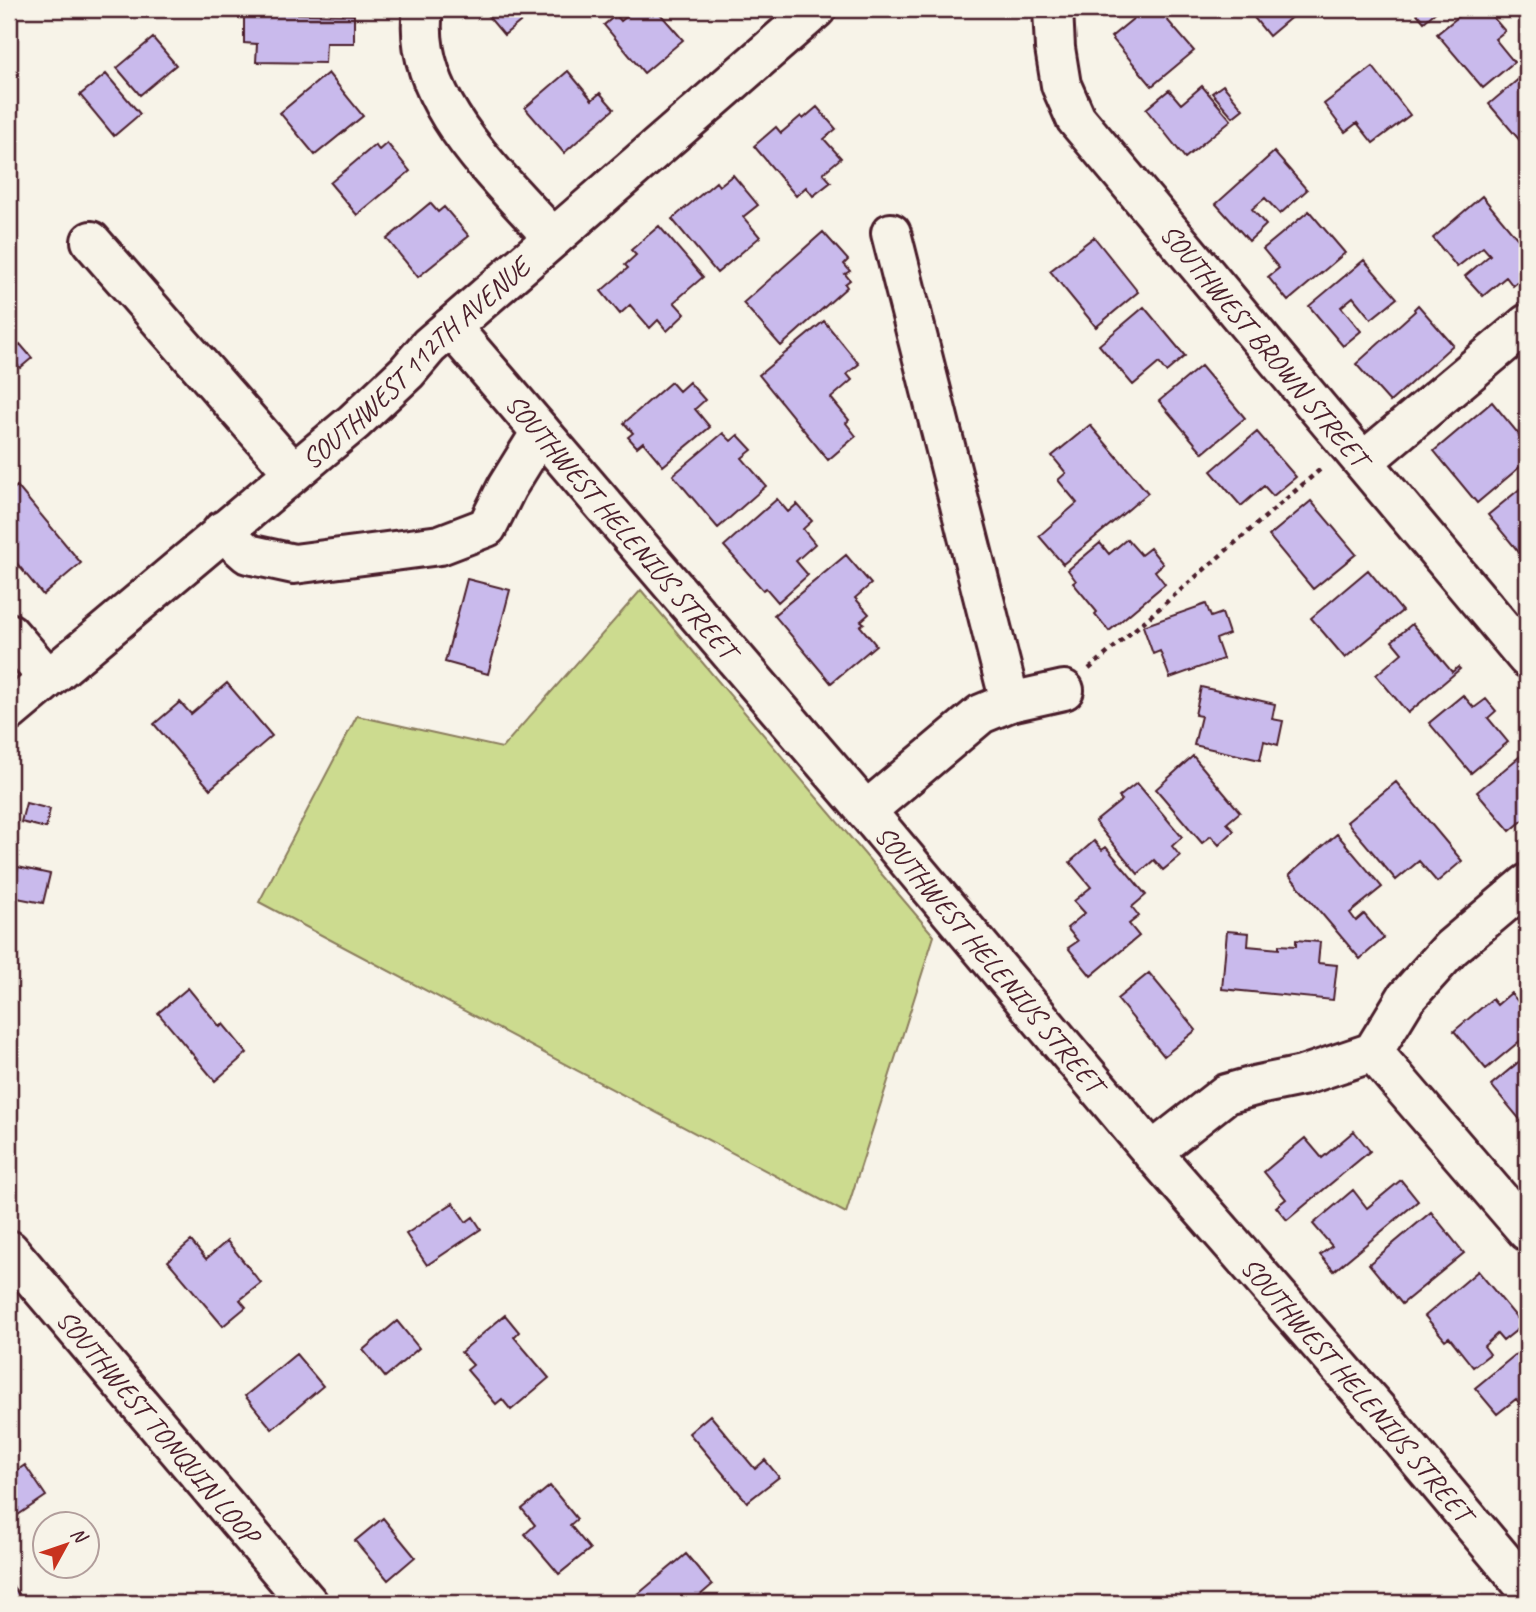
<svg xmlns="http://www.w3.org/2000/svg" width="1536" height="1612" font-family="Caveat,sans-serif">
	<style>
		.green { fill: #ccdb8f; stroke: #8b7d5d; stroke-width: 2 }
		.building { fill: #c9baec; stroke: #4a1f2b; stroke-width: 2 }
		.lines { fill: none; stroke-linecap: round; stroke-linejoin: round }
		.minor-casing { stroke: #4a1f2b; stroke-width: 44 }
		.path { stroke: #4a1f2b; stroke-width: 4.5; stroke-dasharray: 5 5; stroke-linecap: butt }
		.minor { stroke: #f7f3e8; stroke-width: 38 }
		.labels { text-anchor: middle; stroke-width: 5; stroke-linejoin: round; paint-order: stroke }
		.street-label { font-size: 28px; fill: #4a1f2b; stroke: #f7f3e8 }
	</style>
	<rect width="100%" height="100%" fill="#f7f3e8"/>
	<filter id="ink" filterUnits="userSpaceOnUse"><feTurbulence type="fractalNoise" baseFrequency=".0143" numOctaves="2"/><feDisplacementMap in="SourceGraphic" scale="14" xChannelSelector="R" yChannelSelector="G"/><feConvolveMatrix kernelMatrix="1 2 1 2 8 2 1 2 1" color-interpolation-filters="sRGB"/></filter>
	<g filter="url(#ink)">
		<path class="green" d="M641 590 934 936 846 1213 259 902 357 716 502 748Z"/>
		<path class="building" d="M482 9H536L504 35Z
			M636 9H656L683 40 644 73 604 25 616 15 621 21Z
			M1145 9H1158L1194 51 1152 86 1111 37Z
			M1235 9H1301L1269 36 1247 9 1240 15Z
			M1413 9H1439L1424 22Z
			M1468 9H1486L1505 31 1495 39 1514 62 1483 88 1437 34Z
			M244 13 354 15V43H326L325 63 256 62 257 44 244 43Z
			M153 38 176 65 140 95 117 68Z
			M1373 67 1410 115 1373 143 1357 123 1345 132 1324 104Z
			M568 71 592 100 600 93 614 109 564 153 525 108Z
			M1527 72V149L1489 104Z
			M328 73 363 116 315 155 280 113Z
			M106 74 140 114 114 136 80 95Z
			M1223 85 1243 109 1233 117 1212 93Z
			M1202 86 1231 120 1185 158 1146 109 1169 90 1181 104Z
			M817 107 836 129 824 139 841 158 823 173 831 182 813 196 806 187 796 196 754 146 776 127 781 133 801 116 803 119Z
			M387 143 410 171 357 215 330 183 375 145 379 150Z
			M1274 152 1307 190 1280 214 1265 198 1252 209 1266 225 1249 241 1216 204Z
			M733 175 758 205 743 217 760 237 717 273 672 219 716 182 719 186Z
			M1482 196 1527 250V274L1513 286 1506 277 1483 296 1465 276 1490 255 1483 247 1457 267 1433 238Z
			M430 203 438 212 444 207 469 236 418 277 387 239Z
			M1309 211 1345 253 1288 301 1268 277 1279 268 1263 249Z
			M659 226 703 277 674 302 685 314 667 331 658 320 650 328 630 305 620 314 601 291 628 268 625 265 636 255 631 250Z
			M823 232 848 260 844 264 850 271 845 274 850 280 845 284 847 287 781 346 743 303Z
			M1094 237 1138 292 1096 327 1050 271Z
			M1364 260 1397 298 1371 319 1353 297 1341 307 1361 331 1343 346 1309 306Z
			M1418 305 1453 345 1390 402 1356 364 1415 311 1414 309Z
			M1144 307 1185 356 1166 372 1159 363 1133 385 1099 345Z
			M824 321 859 364 847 374 852 380 831 398 849 420 846 423 856 436 828 460 759 375Z
			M20 344 32 358 20 368 9 355Z
			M1201 366 1245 418 1203 453 1159 401Z
			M671 382 679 391 689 382 705 400 695 409 710 427 663 466 643 442 637 447 628 437 633 433 624 423Z
			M1492 402 1527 444V461L1477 503 1434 451Z
			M1090 425 1148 493 1063 564 1039 536 1077 503 1058 480 1066 473 1052 456Z
			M1257 432 1296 477 1273 496 1264 486 1241 506 1211 471Z
			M723 433 731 441 738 435 752 450 742 458 766 486 718 528 673 475Z
			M1527 483V562L1488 515Z
			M17 486 81 563 43 595 9 554V493Z
			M777 499 788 512 797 504 812 521 803 529 815 544 796 561 808 575 778 602 766 588 763 590 724 546Z
			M1311 501 1356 554 1313 589 1269 536Z
			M1127 539 1141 555 1150 548 1163 564 1155 571 1165 584 1109 631 1095 614 1097 612 1073 583 1076 581 1068 570 1100 543 1109 554Z
			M846 555 871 584 855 598 869 614 861 621 864 623 860 626 876 645 831 683 774 615Z
			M1368 570 1402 611 1345 658 1311 618Z
			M467 579 510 590 488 674 445 662Z
			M1206 604 1211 617 1222 613 1229 634 1216 639 1223 659 1170 678 1160 651 1153 654 1143 626Z
			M1412 624 1452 672 1458 667 1460 669 1408 713 1376 675 1402 653 1392 641Z
			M227 683 272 736 210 789 154 724 180 702 191 714Z
			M1201 687 1275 704 1272 719 1283 721 1278 745 1264 741 1260 760 1194 745 1201 716 1195 715Z
			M1463 695 1474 708 1486 699 1496 711 1488 718 1508 742 1471 773 1429 723Z
			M1524 753 1527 757V817L1510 831 1477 792Z
			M1193 756 1240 812 1227 823 1234 831 1219 845 1211 836 1202 843 1156 789Z
			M1396 782 1462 861 1437 882 1419 861 1396 880 1347 822Z
			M1137 783 1182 837 1172 846 1180 856 1163 870 1154 860 1138 874 1095 822 1122 800 1119 797Z
			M26 803 50 809 46 828 21 822Z
			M1337 834 1382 887 1350 913 1356 921 1364 914 1384 938 1360 959 1289 875Z
			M1094 841 1102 850 1106 847 1146 895 1132 907 1139 916 1129 924 1139 936 1091 976 1068 948 1078 941 1067 928 1085 913 1074 901 1091 887 1070 862Z
			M18 867 50 874 43 903 12 897Z
			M1227 931 1249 933 1248 946 1279 949V945L1296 946V940L1320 942 1318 963 1337 965 1333 1000 1222 989Z
			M1149 973 1196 1030 1164 1056 1117 999Z
			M188 988 220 1027 223 1024 247 1053 215 1081 158 1013Z
			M1511 993 1527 1013V1035L1486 1069 1454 1031 1492 999 1497 1005Z
			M1527 1055V1128L1491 1085Z
			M1354 1131 1370 1151 1287 1220 1276 1207 1286 1199 1264 1172 1305 1138 1322 1158Z
			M1401 1180 1418 1201 1334 1271 1320 1255 1332 1246 1313 1224 1353 1190 1367 1208Z
			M453 1203 466 1222 473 1217 481 1229 427 1265 406 1234Z
			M1431 1212 1464 1253 1402 1304 1369 1264Z
			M191 1241 206 1259 227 1241 261 1283 240 1300 246 1307 223 1326 168 1261Z
			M1478 1271 1523 1325 1503 1341 1497 1334 1484 1346 1490 1354 1473 1367 1449 1337 1445 1340 1425 1316Z
			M505 1315 519 1332 514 1337 549 1378 511 1410 502 1399 496 1404 467 1370 473 1365 461 1352Z
			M397 1321 419 1348 385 1377 363 1350Z
			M1527 1345V1413L1516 1399 1497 1414 1475 1388Z
			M296 1354 323 1386 272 1429 245 1396Z
			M710 1415 755 1469 765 1460 779 1477 747 1502 689 1433Z
			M25 1465 46 1496 9 1521V1476Z
			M550 1486 577 1519 570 1525 590 1549 559 1574 525 1534 535 1525 522 1509Z
			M383 1518 415 1557 388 1580 355 1541Z
			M686 1554 712 1585 691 1603H644L637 1595Z
			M9 1582 23 1599 18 1603H9Z"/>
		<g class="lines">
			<g class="minor-casing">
				<g id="minor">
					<path d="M423 9C410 99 499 177 553 238"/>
					<path id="s1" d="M1053 9 1055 48 1061 85 1076 119 1527 658"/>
					<path d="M891 233 1010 702"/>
					<path d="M91 241 293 472"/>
					<path id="s2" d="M451 327 866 811 1152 1152 1378 1411 1527 1589"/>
					<path d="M1364 461 1527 324"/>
					<path d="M222 531 248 554 294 564 440 545 487 527 507 487 541 432"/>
					<path d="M9 633 48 678"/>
					<path id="s3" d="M9 712 354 422 407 372 429 346 451 327 816 9"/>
					<path d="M866 811 981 714 1010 702 1064 690"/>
					<path d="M1373 1052 1527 1231"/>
					<path d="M1152 1152 1226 1094 1258 1085 1302 1076 1373 1052 1406 998 1451 948 1527 884"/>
					<path id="s4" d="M9 1250 308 1603"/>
				</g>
			</g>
			<path class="path" d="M1089 669 1323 467"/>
			<use href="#minor" class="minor"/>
		</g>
	</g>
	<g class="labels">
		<g class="street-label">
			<text dy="10" stroke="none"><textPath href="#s1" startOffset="408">SOUTHWEST BROWN STREET</textPath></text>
			<text dy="10" stroke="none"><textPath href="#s3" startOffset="536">SOUTHWEST 112TH AVENUE</textPath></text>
			<text dy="10" stroke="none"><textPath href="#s2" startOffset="262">SOUTHWEST HELENIUS STREET</textPath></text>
			<text dy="10" stroke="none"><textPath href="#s2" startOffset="830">SOUTHWEST HELENIUS STREET</textPath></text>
			<text dy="10" stroke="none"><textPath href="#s2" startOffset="1396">SOUTHWEST HELENIUS STREET</textPath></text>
			<text dy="10" stroke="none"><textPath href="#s4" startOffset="231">SOUTHWEST TONQUIN LOOP</textPath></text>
		</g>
	</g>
	<rect width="1536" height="1612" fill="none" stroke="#f7f3e8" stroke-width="35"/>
	<rect x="18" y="18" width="1501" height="1577" fill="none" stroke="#4a1f2b" stroke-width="2.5" filter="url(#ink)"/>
	<g transform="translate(66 1545) rotate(50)"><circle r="33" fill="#f7f3e8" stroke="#b29e9c" stroke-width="2"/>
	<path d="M0-5L12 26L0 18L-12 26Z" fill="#c8321e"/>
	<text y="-10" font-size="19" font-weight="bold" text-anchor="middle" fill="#4a1f2b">N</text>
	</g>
</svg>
